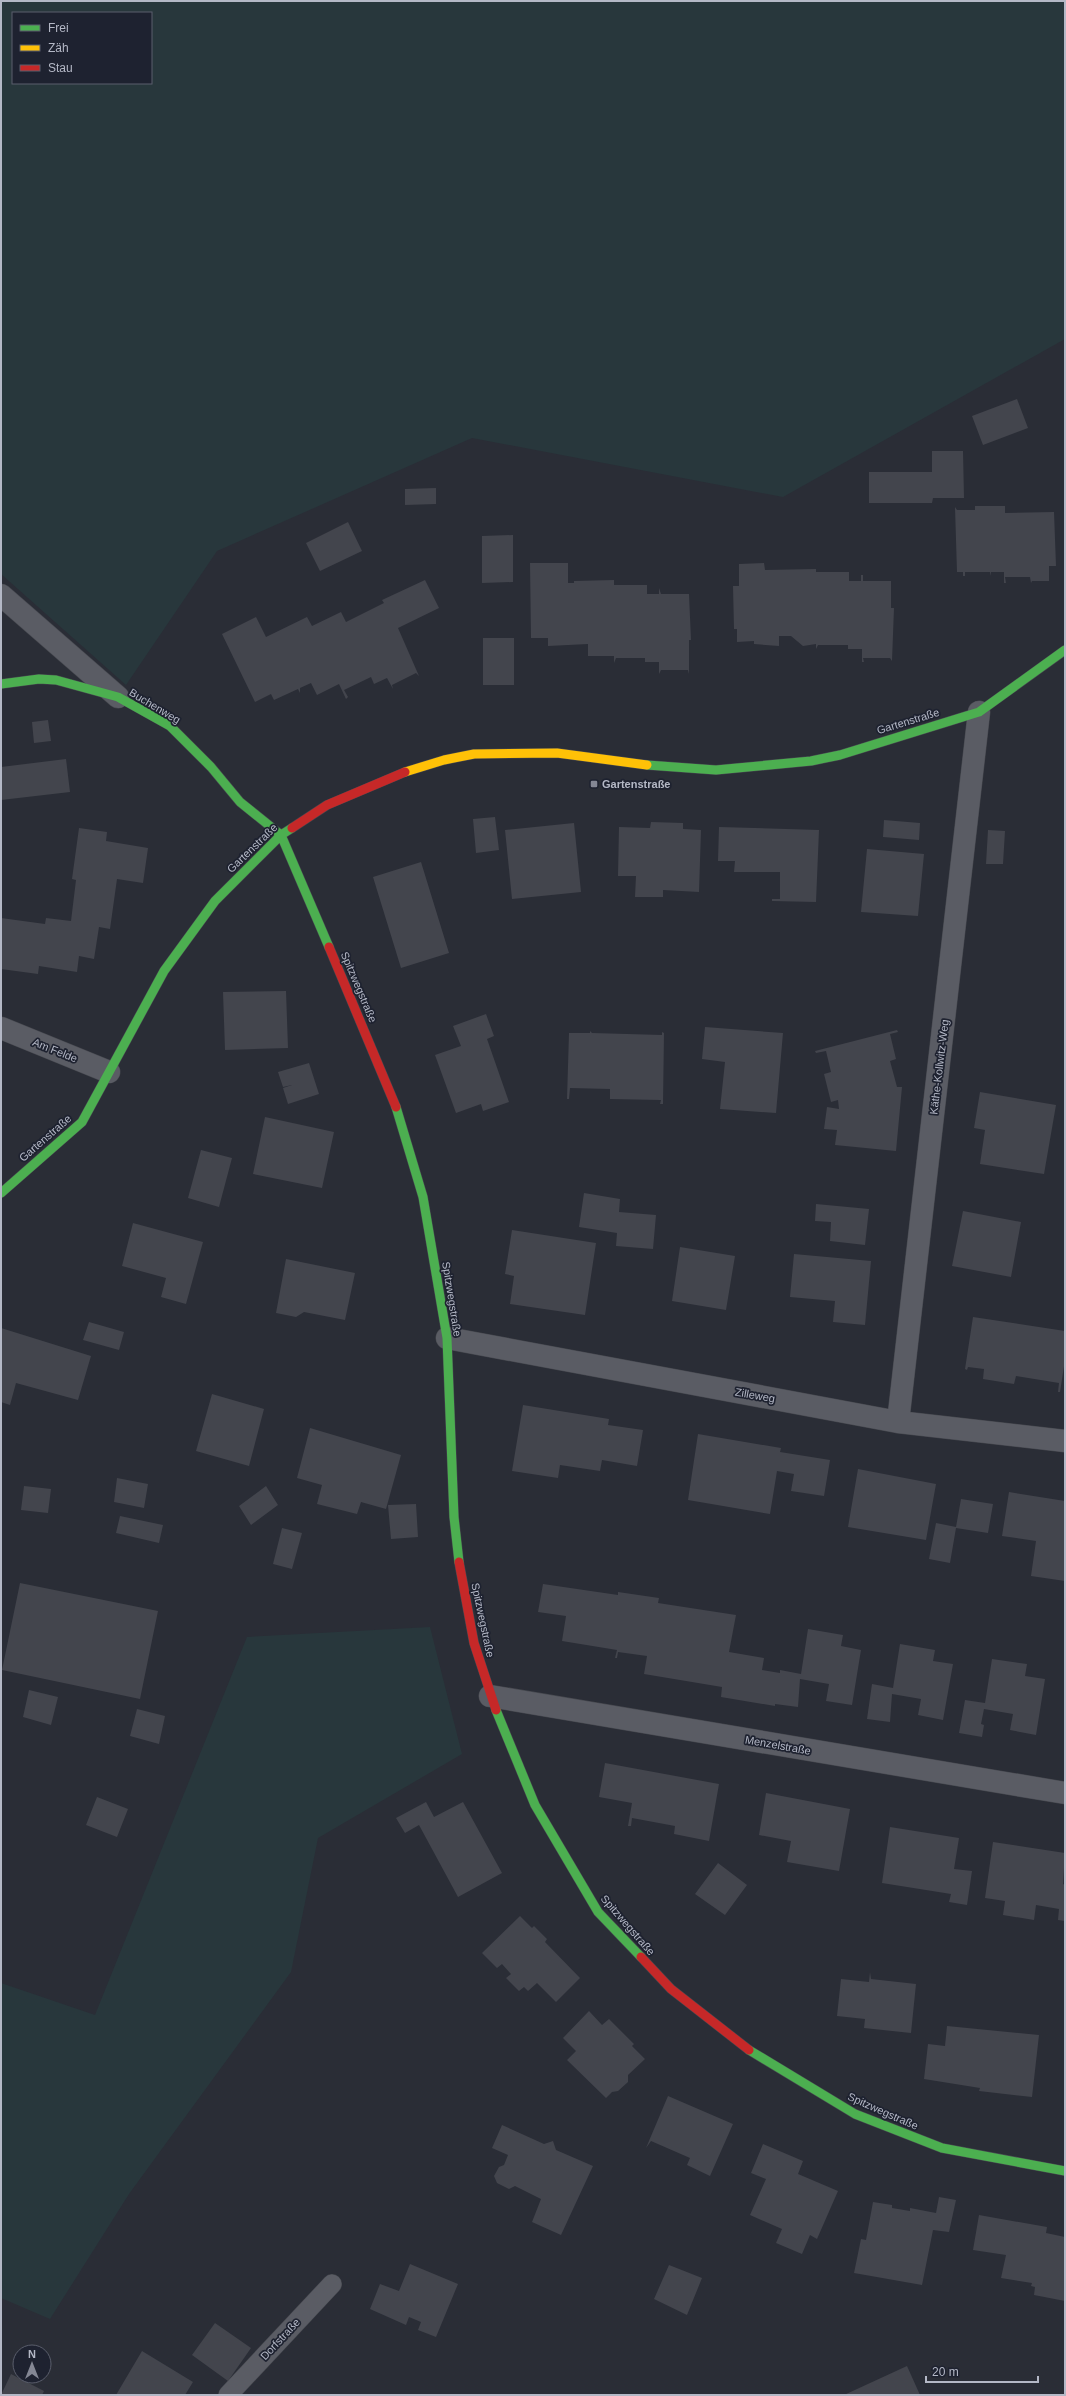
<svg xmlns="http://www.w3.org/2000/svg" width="1066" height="2396" font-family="Arial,sans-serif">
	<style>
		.green { fill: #28373c; fill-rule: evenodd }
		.building { fill: #43454d }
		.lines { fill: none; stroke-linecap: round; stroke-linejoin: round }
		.lane-casing { stroke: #46484f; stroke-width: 20 }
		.street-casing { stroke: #46484f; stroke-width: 23 }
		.fast-casing { stroke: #46484f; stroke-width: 10 }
		.slow-casing { stroke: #46484f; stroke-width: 10 }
		.jam-casing { stroke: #46484f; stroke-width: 10 }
		.lane { stroke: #5a5c64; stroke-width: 19 }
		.street { stroke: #5a5c64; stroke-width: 22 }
		.fast { stroke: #4caf50; stroke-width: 9 }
		.slow { stroke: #ffc107; stroke-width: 9 }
		.jam { stroke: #c62828; stroke-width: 9 }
		.poi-dot { fill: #848794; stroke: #1e2230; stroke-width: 1.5 }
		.labels { text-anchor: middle; stroke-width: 3.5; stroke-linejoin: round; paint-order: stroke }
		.street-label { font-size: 11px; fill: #b4b8c6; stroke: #1e2230 }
		.poi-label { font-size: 11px; font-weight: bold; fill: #b4b8c6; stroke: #1e2230; text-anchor: start }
	</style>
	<rect width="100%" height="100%" fill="#2a2d36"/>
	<path class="green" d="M1 1H1065V339L783 497 472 438 217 551 126 685 1 574ZM13 13H151V83H13Z
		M430 1627 462 1754 318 1838 291 1972 129 2194 50 2319 1 2298V1983L95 2015 247 1637Z"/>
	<path class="building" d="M1017 399 1028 428 983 445 972 416Z
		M932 451H963L964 498H933L932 503H869V472H932Z
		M436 488V504L405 505V489Z
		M975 506H1005V513L1054 512 1056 566H1049V581H1032L1031 583 1030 577H1005L1006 583H1004V572H991V576L990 572H965V576H963V572H957L955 507 957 510H975Z
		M348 522 362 551 320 571 306 543Z
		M513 535V582L482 583V536Z
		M530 563H568V583H574V581L614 580V585H647V594H659V588L661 594H689L691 640H689V674L688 670H661L659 674V662H645V658H616L614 663V656H588V644L548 646V638H531Z
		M764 563 765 570 816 569V572H849V581H861V575H863V581H891V608H894L892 661 890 658H863L864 662H862V649H848V645H818L816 649V644L803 646 791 636H779V646L754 644V641L737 642V629H734L733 586H739V564Z
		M425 580 439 608 398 628 419 676 416 673 392 685 393 689 387 678 374 684 371 677 344 690 348 697 346 699 339 684 317 695 311 683 300 688V693L298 689 274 700 271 694 255 702 222 634 256 617 266 637 307 617 312 626 341 612 346 622 384 603 382 600Z
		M483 638H514V685H483Z
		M48 720 51 741 34 743 32 722Z
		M66 759 70 792 1 800V767Z
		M495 817 499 850 476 853 473 819Z
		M884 820 920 823 919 840 883 837Z
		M651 822 683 823V829L701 830 699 892 663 890V897H635L636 876H618L619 827 650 828Z
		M574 823 581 892 512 899 505 830Z
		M719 827 819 830 816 902 772 901V899H780V872H734L735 861H718Z
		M79 828 107 832 106 841 148 848 143 883 117 879 110 929 99 927 94 959 79 956 77 972 39 966 38 974 1 969V918L45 924 46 918 71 921 76 880 72 879Z
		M988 830 1005 831 1003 864H986Z
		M867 849 924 854 918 916 861 912Z
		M421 862 449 953 401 968 373 877Z
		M286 991 288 1048 225 1050 223 992Z
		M486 1014 494 1036 487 1039 509 1102 483 1111 481 1104 456 1113 435 1055 461 1046 453 1026Z
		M705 1027 783 1033 776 1113 720 1109 725 1062 702 1059Z
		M897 1030 898 1032 890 1034 896 1059 890 1061 897 1087H902L896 1151 835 1145 837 1130 824 1129 827 1107 839 1109 838 1100 831 1102 824 1074 831 1072 826 1051 816 1053 815 1051Z
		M590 1031 592 1033 662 1035V1032L664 1033 663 1104H660L661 1100 610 1099V1089L570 1088 569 1099H567L569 1033H590Z
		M309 1063 319 1094 288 1104 283 1088 292 1085 283 1087 278 1072Z
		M980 1092 1056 1105 1044 1174 980 1164 985 1130 974 1128Z
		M265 1117 334 1132 322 1188 253 1174Z
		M201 1150 232 1158 219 1207 188 1198Z
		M584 1193 620 1199 619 1212 656 1215 653 1249 616 1246 617 1233 579 1227Z
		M816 1204 869 1209 865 1245 830 1241 831 1222 815 1221Z
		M963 1211 1021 1222 1011 1277 952 1266Z
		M133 1223 203 1242 186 1304 161 1297 166 1278 122 1266Z
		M512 1230 596 1243 585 1315 510 1304 514 1276 505 1274Z
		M680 1247 735 1256 726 1310 672 1301Z
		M794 1254 871 1261 865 1325 833 1322 835 1301 790 1297Z
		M286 1259 355 1273 345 1320 304 1312 296 1317 276 1313Z
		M973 1317 1065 1331V1360L1060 1392H1058L1059 1383 1016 1376 1014 1384 983 1379 984 1369 968 1367 967 1370 965 1369Z
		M89 1322 124 1332 119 1350 83 1340Z
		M1 1328 91 1356 78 1400 16 1383 10 1405 1 1402Z
		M212 1394 264 1409 249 1466 196 1451Z
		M523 1405 609 1419 608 1425 643 1430 637 1466 602 1460 600 1471 560 1465 558 1478 512 1471Z
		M310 1428 401 1455 386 1509 361 1502 357 1514 317 1504 322 1485 297 1478Z
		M698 1434 781 1448 780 1452 830 1460 824 1496 791 1491 794 1474 777 1471 770 1514 688 1500Z
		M858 1469 936 1484 926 1540 848 1527Z
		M117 1478 148 1484 144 1508 114 1502Z
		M24 1486 51 1489 48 1513 21 1510Z
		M266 1486 278 1505 251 1525 239 1506Z
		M1009 1492 1065 1501V1581L1031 1576 1036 1541 1002 1536Z
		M961 1499 993 1504 988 1533 956 1528 950 1563 929 1559 936 1523 956 1527Z
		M416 1504 418 1537 391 1539 388 1505Z
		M120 1516 163 1525 159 1543 116 1533Z
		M282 1528 302 1533 292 1569 273 1564Z
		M20 1583 158 1611 140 1699 2 1670Z
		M543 1584 618 1595V1592L659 1598 658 1603 736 1615 729 1652 764 1658 762 1670 780 1673V1670L801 1674 808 1629 843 1635 841 1646 861 1650 852 1705 826 1701 829 1684 800 1679 798 1707 775 1704V1706L721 1697 722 1687 644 1674 647 1656 618 1652 617 1658H615L617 1650 562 1641 566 1616 538 1612Z
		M900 1644 935 1650 933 1661 953 1664 943 1720 918 1715 921 1699 892 1694 890 1722 867 1719 872 1684 893 1688Z
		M992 1659 1027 1664 1025 1676 1045 1679 1036 1735 1010 1730 1013 1714 984 1709 981 1724 984 1725 982 1737 959 1733 965 1700 985 1703Z
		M29 1690 58 1697 51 1725 23 1717Z
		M137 1709 165 1716 159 1744 130 1736Z
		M605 1763 719 1784 709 1841 674 1834 675 1826 632 1818 631 1826H628L632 1803 599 1797Z
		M766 1793 850 1809 839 1871 787 1862 791 1841 759 1835Z
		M97 1797 128 1809 117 1837 86 1825Z
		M426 1802 434 1817 463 1802 502 1873 458 1897 419 1825 405 1833 396 1818Z
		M890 1827 959 1838 954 1869 972 1871 967 1905 949 1902 951 1894 882 1883Z
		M993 1842 1065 1853 1063 1884 1065 1885V1921L1058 1920 1059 1909 1036 1905 1034 1920 1003 1915 1005 1901 985 1898Z
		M718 1863 747 1885 725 1915 695 1894Z
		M520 1916 532 1928 534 1926 547 1939 545 1942 580 1978 556 2002 537 1983 528 1991 524 1987 519 1991 506 1978 511 1974 502 1964 497 1968 482 1953Z
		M870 1972 871 1979 916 1984 911 2033 864 2028 865 2019 837 2016 841 1979 869 1982Z
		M589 2011 602 2025 609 2019 634 2044 632 2046 645 2059 628 2075V2082L618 2091 612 2092 606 2098 567 2060 576 2051 563 2038Z
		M947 2026 1039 2035 1032 2097 979 2091 980 2088 924 2079 928 2044 945 2046Z
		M668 2096 733 2124 710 2176 687 2165 690 2158 651 2141 646 2148Z
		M502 2125 544 2144 553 2141 556 2150 593 2166 561 2235 532 2222 541 2199 515 2186 509 2189 497 2183 494 2176 499 2167 504 2165 508 2155 492 2148Z
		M763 2144 803 2161 798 2174 838 2191 817 2239 810 2235 802 2254 776 2243 782 2229 750 2215 766 2179 751 2173Z
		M939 2197 956 2200 949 2232 933 2230 922 2285 854 2273 861 2239 866 2240 873 2202 892 2205V2208L910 2211V2208L936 2213Z
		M979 2215 1047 2227 1046 2233 1065 2237V2301L1034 2295 1035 2287 1031 2286 1032 2283 1001 2278 1006 2255 973 2250Z
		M410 2264 458 2284 436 2337 418 2330 421 2322 409 2317 406 2325 370 2309 380 2284 399 2291Z
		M669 2265 702 2278 687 2315 654 2299Z
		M215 2323 251 2348 228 2381 192 2355Z
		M142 2351 193 2382 185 2395H116Z
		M907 2366 920 2395H844Z
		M11 2374 44 2391 42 2395H1Z"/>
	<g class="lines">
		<g class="lane-casing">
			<path id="lane" d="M228 2395 332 2284"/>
		</g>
		<g class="street-casing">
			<path id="street" d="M1 595 118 697
				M1 1028 109 1072
				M447 1338 898 1422 1065 1441
				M898 1422 979 712
				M490 1696 1065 1793"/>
		</g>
		<g class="fast-casing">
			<path id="fast" d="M1 684 39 679 56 680 118 697 170 726 211 767 240 802 281 835 329 947
				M647 765 716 770 811 761 840 755 979 712 1065 650
				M396 1107 423 1197 447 1338 454 1517 459 1562
				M1 1193 82 1122 164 971 215 901 281 835 292 828
				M496 1710 535 1805 598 1912 641 1957
				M749 2050 855 2114 942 2148 1065 2171"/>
		</g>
		<g class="slow-casing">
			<path id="slow" d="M405 772 444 760 474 754 557 753 647 765"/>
		</g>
		<g class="jam-casing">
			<path id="jam" d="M292 828 327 805 405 772
				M329 947 396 1107
				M459 1562 474 1643 496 1710
				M641 1957 671 1989 749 2050"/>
		</g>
		<use href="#lane" class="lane"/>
		<use href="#street" class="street"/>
		<use href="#fast" class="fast"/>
		<use href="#slow" class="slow"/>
		<use href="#jam" class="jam"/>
	</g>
	<rect class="poi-dot" x="590" y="780" width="8" height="8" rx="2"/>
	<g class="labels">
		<g class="street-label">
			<text transform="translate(155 706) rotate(31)" y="4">Buchenweg</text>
			<text transform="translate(908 721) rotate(-17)" y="4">Gartenstraße</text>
			<text transform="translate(252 848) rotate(-44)" y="4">Gartenstraße</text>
			<text transform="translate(359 987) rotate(67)" y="4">Spitzwegstraße</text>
			<text transform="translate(55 1050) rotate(22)" y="4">Am Felde</text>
			<text transform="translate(939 1067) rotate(-83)" y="4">Käthe-Kollwitz-Weg</text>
			<text transform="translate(45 1138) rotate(-41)" y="4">Gartenstraße</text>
			<text transform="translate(452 1299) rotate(81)" y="4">Spitzwegstraße</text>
			<text transform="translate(755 1395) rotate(10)" y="4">Zilleweg</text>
			<text transform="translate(483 1620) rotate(78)" y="4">Spitzwegstraße</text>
			<text transform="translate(778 1745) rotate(10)" y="4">Menzelstraße</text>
			<text transform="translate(628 1925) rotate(49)" y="4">Spitzwegstraße</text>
			<text transform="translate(883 2111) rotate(24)" y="4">Spitzwegstraße</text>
			<text transform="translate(280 2339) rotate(-47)" y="4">Dorfstraße</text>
		</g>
		<g class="poi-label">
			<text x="602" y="788">Gartenstraße</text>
		</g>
	</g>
	<rect width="1066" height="2396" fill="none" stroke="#b4b8c6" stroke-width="4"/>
	<rect x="12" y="12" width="140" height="72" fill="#1e2230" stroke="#5a5e6c"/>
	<rect x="20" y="25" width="20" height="6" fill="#4caf50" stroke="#5a5e6c"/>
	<text x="48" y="32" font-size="12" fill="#b4b8c6">Frei</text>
	<rect x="20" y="45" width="20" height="6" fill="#ffc107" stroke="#5a5e6c"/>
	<text x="48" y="52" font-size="12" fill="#b4b8c6">Zäh</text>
	<rect x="20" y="65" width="20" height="6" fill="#c62828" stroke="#5a5e6c"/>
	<text x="48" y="72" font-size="12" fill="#b4b8c6">Stau</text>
	<g transform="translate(32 2364)"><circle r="19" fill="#1e2230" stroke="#5a5e6c"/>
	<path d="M0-3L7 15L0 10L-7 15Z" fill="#848794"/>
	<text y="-6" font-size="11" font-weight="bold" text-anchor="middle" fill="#b4b8c6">N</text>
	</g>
	<path d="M926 2376v6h112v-6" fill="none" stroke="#b4b8c6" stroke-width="2"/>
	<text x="932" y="2376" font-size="12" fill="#b4b8c6" stroke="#1e2230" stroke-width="3" paint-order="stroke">20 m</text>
</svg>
